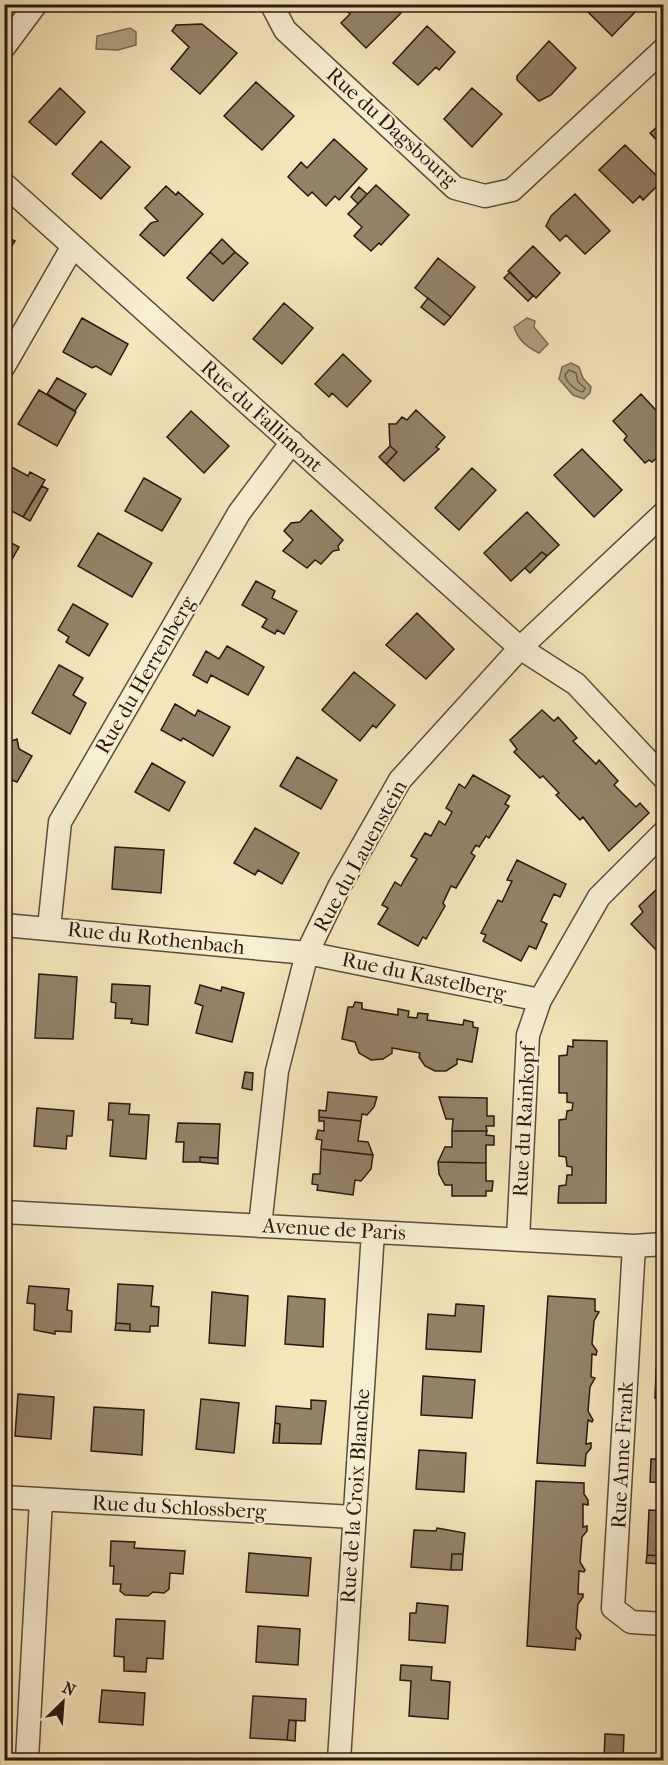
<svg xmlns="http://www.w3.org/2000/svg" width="668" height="1765" font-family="'IM FELL French Canon',serif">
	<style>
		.water { fill: #afa080; stroke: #7a6a53; stroke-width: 1.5 }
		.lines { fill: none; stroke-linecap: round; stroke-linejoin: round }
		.shore { stroke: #6c5c48; stroke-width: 1.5 }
		.building { fill: #938368; stroke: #2a190f; stroke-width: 1.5 }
		.street-casing { stroke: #5c4c3a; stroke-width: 25 }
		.street { stroke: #f8eed2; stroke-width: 22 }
		.labels { text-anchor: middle; stroke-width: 4.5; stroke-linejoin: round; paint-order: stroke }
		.street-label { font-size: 21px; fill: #2a190f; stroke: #f8eed2 }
	</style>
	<rect width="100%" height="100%" fill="#f4e5ba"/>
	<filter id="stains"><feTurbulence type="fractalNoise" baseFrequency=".00333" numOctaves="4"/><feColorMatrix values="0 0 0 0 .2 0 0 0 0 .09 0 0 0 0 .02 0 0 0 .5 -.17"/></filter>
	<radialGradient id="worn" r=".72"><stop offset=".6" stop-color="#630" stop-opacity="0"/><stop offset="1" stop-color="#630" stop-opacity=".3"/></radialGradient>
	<path class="water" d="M130 28 136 32V45L118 50 96 49 97 36Z
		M527 318 535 321 534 327 548 344 539 353C527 347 518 340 514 327Z
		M571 363 579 367 583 378 591 387 590 393 584 399 573 395 559 379 562 367Z"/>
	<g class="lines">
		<path class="shore" d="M569 370 576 373 578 382 585 388 583 392C576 391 566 382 565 375Z"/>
	</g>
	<path class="building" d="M340 4H392L401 13 366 48 341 23 350 14Z
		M580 4H629L636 11 612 36Z
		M202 24 237 53 200 94 171 69 189 47 172 31 176 25Z
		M427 26 455 52 439 70 436 67 418 85 393 63Z
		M549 41 576 68 551 95 539 101 517 80V76Z
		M256 82 294 116 262 150 224 116Z
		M60 88 85 112 56 145 29 122Z
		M472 88 502 114 472 147 444 119Z
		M664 121V148L650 133Z
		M334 139 367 169 339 200 335 196 326 206 312 192 308 196 288 177 301 162 307 168Z
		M101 141 130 167 101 199 72 174Z
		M625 145 662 181 643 200 640 196 633 203 599 170Z
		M376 185 409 215 381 245 379 243 371 251 354 236 362 227 348 214Z
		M166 186 176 195 178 192 203 214 164 256 140 235 151 223 158 221 145 208Z
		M359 187 367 194 358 204 351 197Z
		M575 194 610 231 585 254 566 235 560 241 546 226 551 216Z
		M4 235 15 241 4 258Z
		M222 239 235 252 223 264 210 252Z
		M533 246 560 273 536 298 508 271Z
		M210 252 223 264 235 252 248 263 213 301 187 278Z
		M438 258 475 287 451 317 415 288Z
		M510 272 533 296 528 301 504 278Z
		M428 298 451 317 444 325 421 307Z
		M284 303 313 328 282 364 253 339Z
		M82 318 128 344 111 375 96 366 92 368 63 352Z
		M343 354 371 381 347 407 332 393 329 397 315 384Z
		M57 378 86 394 75 411 47 394Z
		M39 390 76 412 57 446 18 424Z
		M641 394 664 419V437L660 441 664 445V451L652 462 649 460 645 463 624 440 627 436 613 421Z
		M416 410 445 437 436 447 439 449 404 481 386 464 397 452 390 446 389 424H396L402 417 407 420Z
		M191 411 229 446 204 473 167 437Z
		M390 446 397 452 386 464 379 457Z
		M582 449 622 490 594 517 554 475Z
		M4 463 28 476 30 472 45 480 23 517 4 507Z
		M472 468 496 490 459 530 435 508Z
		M144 478 181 499 162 531 125 511Z
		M42 486 48 489 30 521 23 517Z
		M311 510 343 540 338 546 339 550 333 551 321 564 315 560 307 568 283 551 293 540 284 531 291 523 300 522Z
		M527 512 559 545 547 556 542 552 511 581 484 553Z
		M98 533 152 563 132 597 78 566Z
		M4 539 19 547 4 573Z
		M542 552 547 556 530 573 525 568Z
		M256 581 275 591 272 598 297 611 284 634 277 630 275 634 262 627 267 619 242 605Z
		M73 604 108 624 89 656 66 642 69 637 58 630Z
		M417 613 454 649 426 679 386 645Z
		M227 646 264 667 248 695 211 675 207 683 193 675 206 651 219 659Z
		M59 665 83 678 73 695 86 703 70 734 32 713Z
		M354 672 395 705 376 728 373 725 360 741 322 710Z
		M175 704 195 716 198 710 230 727 213 756 183 738 181 741 161 730Z
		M542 710 554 721 558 717 577 738 573 741 596 764 599 760 618 781 614 785 636 807 640 803 649 813 609 851 583 817 580 820 556 795 559 793 543 776 540 778 514 752 517 749 510 740Z
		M17 739 19 749 32 756 17 782 4 777V740L9 742Z
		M297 757 337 780 321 809 280 786Z
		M152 763 185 782 169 811 135 792Z
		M473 775 510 796 505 804 509 806 489 838 486 836 479 847 476 845 471 853 475 856 456 888 451 886 443 903 445 906 426 939 423 937 418 946 378 924 388 908 382 905 395 882 401 886 404 880 417 859 411 856 425 833 431 836 439 821 445 825 452 812 446 808 459 784 465 788Z
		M255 828 299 853 282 884 258 870 255 875 234 863Z
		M115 847 164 850 161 893 112 889Z
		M517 860 566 884 560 897 554 894 541 921 547 924 536 949 529 946 521 961 483 941 486 935 481 933 498 900 502 902 512 881 507 880Z
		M658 888 664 892V952L661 955 631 924 643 912 639 906Z
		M4 971H10L8 1013H4Z
		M39 974 77 977 73 1039 35 1038Z
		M112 984 150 986 148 1025 131 1023 132 1019 115 1018 116 1003 111 1002Z
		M200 985 221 991 222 987 244 993 232 1042 196 1033 203 1006 195 1003Z
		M355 1002 362 1003V1009L398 1015V1009L409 1011 408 1017 417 1018 418 1013 428 1014 427 1020 463 1025 464 1020 473 1022V1027L478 1028 472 1062 457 1059V1064L446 1071H435L425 1066 419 1057 420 1053 392 1048V1053L383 1059 371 1060 359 1053 355 1042 342 1039 348 1007H353Z
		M573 1040 607 1041 606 1203H558L559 1186 566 1185 567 1175H572V1167L567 1166 566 1157 559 1156V1120L566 1119 567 1111 572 1110 573 1103 567 1102V1093H559V1056L567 1055 568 1046 573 1047Z
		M245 1072 253 1073 252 1090 242 1088Z
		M328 1092 377 1097 374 1107 367 1115 362 1114 361 1121 319 1117V1110L326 1111Z
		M439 1097 487 1098V1116H494V1126H486L487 1131H452L453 1119H446Z
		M658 1102H664V1133L658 1134Z
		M109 1103 130 1104 129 1114 149 1115 146 1159 110 1156 113 1120H108Z
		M37 1108 74 1111 72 1136H67L66 1149 34 1146Z
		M319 1117 361 1121 358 1141 368 1142 373 1155 321 1149 322 1140 316 1139 318 1130 324 1131V1121H319Z
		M178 1123 220 1124 218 1158 200 1157V1162H183L184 1142H176Z
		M452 1131H487L486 1135 494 1136V1145H486V1163L438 1162 445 1147H452Z
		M321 1149 373 1155 371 1169 361 1181 355 1180 353 1195 317 1190 318 1185 312 1184 313 1174H320Z
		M200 1157 218 1158V1164L200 1162Z
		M438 1162 486 1163V1181H493L492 1191H486V1196H452V1185H445L439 1174Z
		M118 1284 153 1286 151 1306 159 1307 158 1326H150V1332L130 1331V1324L116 1323Z
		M29 1286 69 1289 67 1310 72 1311 71 1332 55 1331V1334L34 1330 35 1304 27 1303Z
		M212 1292 248 1296 245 1346 209 1343Z
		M288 1296 325 1299 323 1347 285 1344Z
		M548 1296 595 1299V1311L599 1312 594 1321 592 1344 597 1351 596 1355 592 1354 591 1377 595 1378 590 1387 588 1411 593 1420 592 1422 588 1420 586 1444 591 1443V1448L586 1454 585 1466 537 1463Z
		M456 1304 484 1306 481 1352 426 1349 428 1314 455 1316Z
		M116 1323 130 1324V1331L115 1330Z
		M657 1354H664V1398H655Z
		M423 1376 475 1380 472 1418 421 1415Z
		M18 1394 54 1397 51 1439 15 1436Z
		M201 1399 239 1403 234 1453 196 1449Z
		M311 1400 326 1401 321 1444 279 1443 280 1424 275 1423 276 1406 311 1409Z
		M94 1407 144 1410 142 1455 91 1451Z
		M275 1423 280 1424 279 1443H273Z
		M419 1450 466 1453 464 1492 416 1489Z
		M651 1459H664V1483L650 1482Z
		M536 1481 584 1483V1494L588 1500V1505L583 1504V1527L587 1526V1531L582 1537 580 1562 585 1570 584 1572 579 1571 578 1594H583V1597L578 1604 576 1628 581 1635 580 1639 576 1638 575 1650 527 1646Z
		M649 1510 664 1511V1564L662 1556 647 1555Z
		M437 1528 465 1533 463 1554H452L451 1570 411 1567 414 1530 436 1531Z
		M111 1541 135 1542 134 1548 185 1551 183 1574 170 1573 169 1589 164 1593 153 1592 148 1596 125 1595 120 1591 121 1584H113L114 1566H110Z
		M249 1553 311 1558 308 1596 246 1592Z
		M452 1554H463L462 1570H451Z
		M647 1555 662 1556V1564L646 1563Z
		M417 1603 448 1606 445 1643 409 1640 410 1613H416Z
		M116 1619 165 1621 163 1659 147 1658 146 1672 124 1671V1657L114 1656Z
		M258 1626 300 1629 298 1665 256 1662Z
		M401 1665 432 1667 431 1680 450 1682 448 1719 409 1716 411 1681 400 1680Z
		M102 1690 145 1693 143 1725 99 1722Z
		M253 1696 306 1699 305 1721 289 1720 287 1740 250 1738Z
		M289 1720 296 1721 295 1741 287 1740Z
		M605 1734 624 1735 623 1760H604Z
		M408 1754 446 1756V1760H408Z"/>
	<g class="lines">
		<g class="street-casing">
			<path id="street" d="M275 4 274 9 285 30 455 188 485 196 512 190 664 49
				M4 47 36 4
				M4 184 520 648 576 684 664 778
				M4 366 73 246
				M4 925 307 953 540 1000
				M49 928 60 822 239 513 292 442
				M4 1212 634 1246 664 1244
				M260 1226 277 1071 307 953 339 887 400 780 520 648 664 513
				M518 1239 528 1035 540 1000 599 897 664 832
				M634 1246 613 1608 631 1622 664 1624
				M4 1497 353 1517
				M27 1760 41 1500
				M339 1760 373 1232"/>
		</g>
		<use href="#street" class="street"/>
	</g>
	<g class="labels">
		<g class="street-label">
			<text transform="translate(392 127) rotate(42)" y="7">Rue du Dagsbourg</text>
			<text transform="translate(262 416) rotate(42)" y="7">Rue du Fallimont</text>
			<text transform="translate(145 675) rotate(-60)" y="7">Rue du Herrenberg</text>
			<text transform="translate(360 856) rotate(-61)" y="7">Rue du Lauenstein</text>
			<text transform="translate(156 938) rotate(6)" y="7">Rue du Rothenbach</text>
			<text transform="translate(424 976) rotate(12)" y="7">Rue du Kastelberg</text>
			<text transform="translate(524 1121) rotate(-87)" y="7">Rue du Rainkopf</text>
			<text transform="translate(334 1229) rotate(3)" y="7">Avenue de Paris</text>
			<text transform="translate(622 1455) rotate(-87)" y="7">Rue Anne Frank</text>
			<text transform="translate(355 1496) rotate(-86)" y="7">Rue de la Croix Blanche</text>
			<text transform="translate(179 1507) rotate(3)" y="7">Rue du Schlossberg</text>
		</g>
	</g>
	<rect width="668" height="1765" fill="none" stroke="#f4e5ba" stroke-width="24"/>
	<rect x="6" y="6" width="656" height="1753" fill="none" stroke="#2a190f" stroke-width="3"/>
	<rect x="12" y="12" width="644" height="1741" fill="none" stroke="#2a190f" stroke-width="1.5"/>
	<g transform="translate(63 1702) rotate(25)" stroke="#f8eed2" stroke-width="4.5" paint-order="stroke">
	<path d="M0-4.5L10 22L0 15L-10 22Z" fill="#2a190f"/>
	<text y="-9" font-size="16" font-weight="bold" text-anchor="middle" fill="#2a190f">N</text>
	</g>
	<rect width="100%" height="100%" filter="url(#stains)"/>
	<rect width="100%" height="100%" fill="url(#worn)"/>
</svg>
